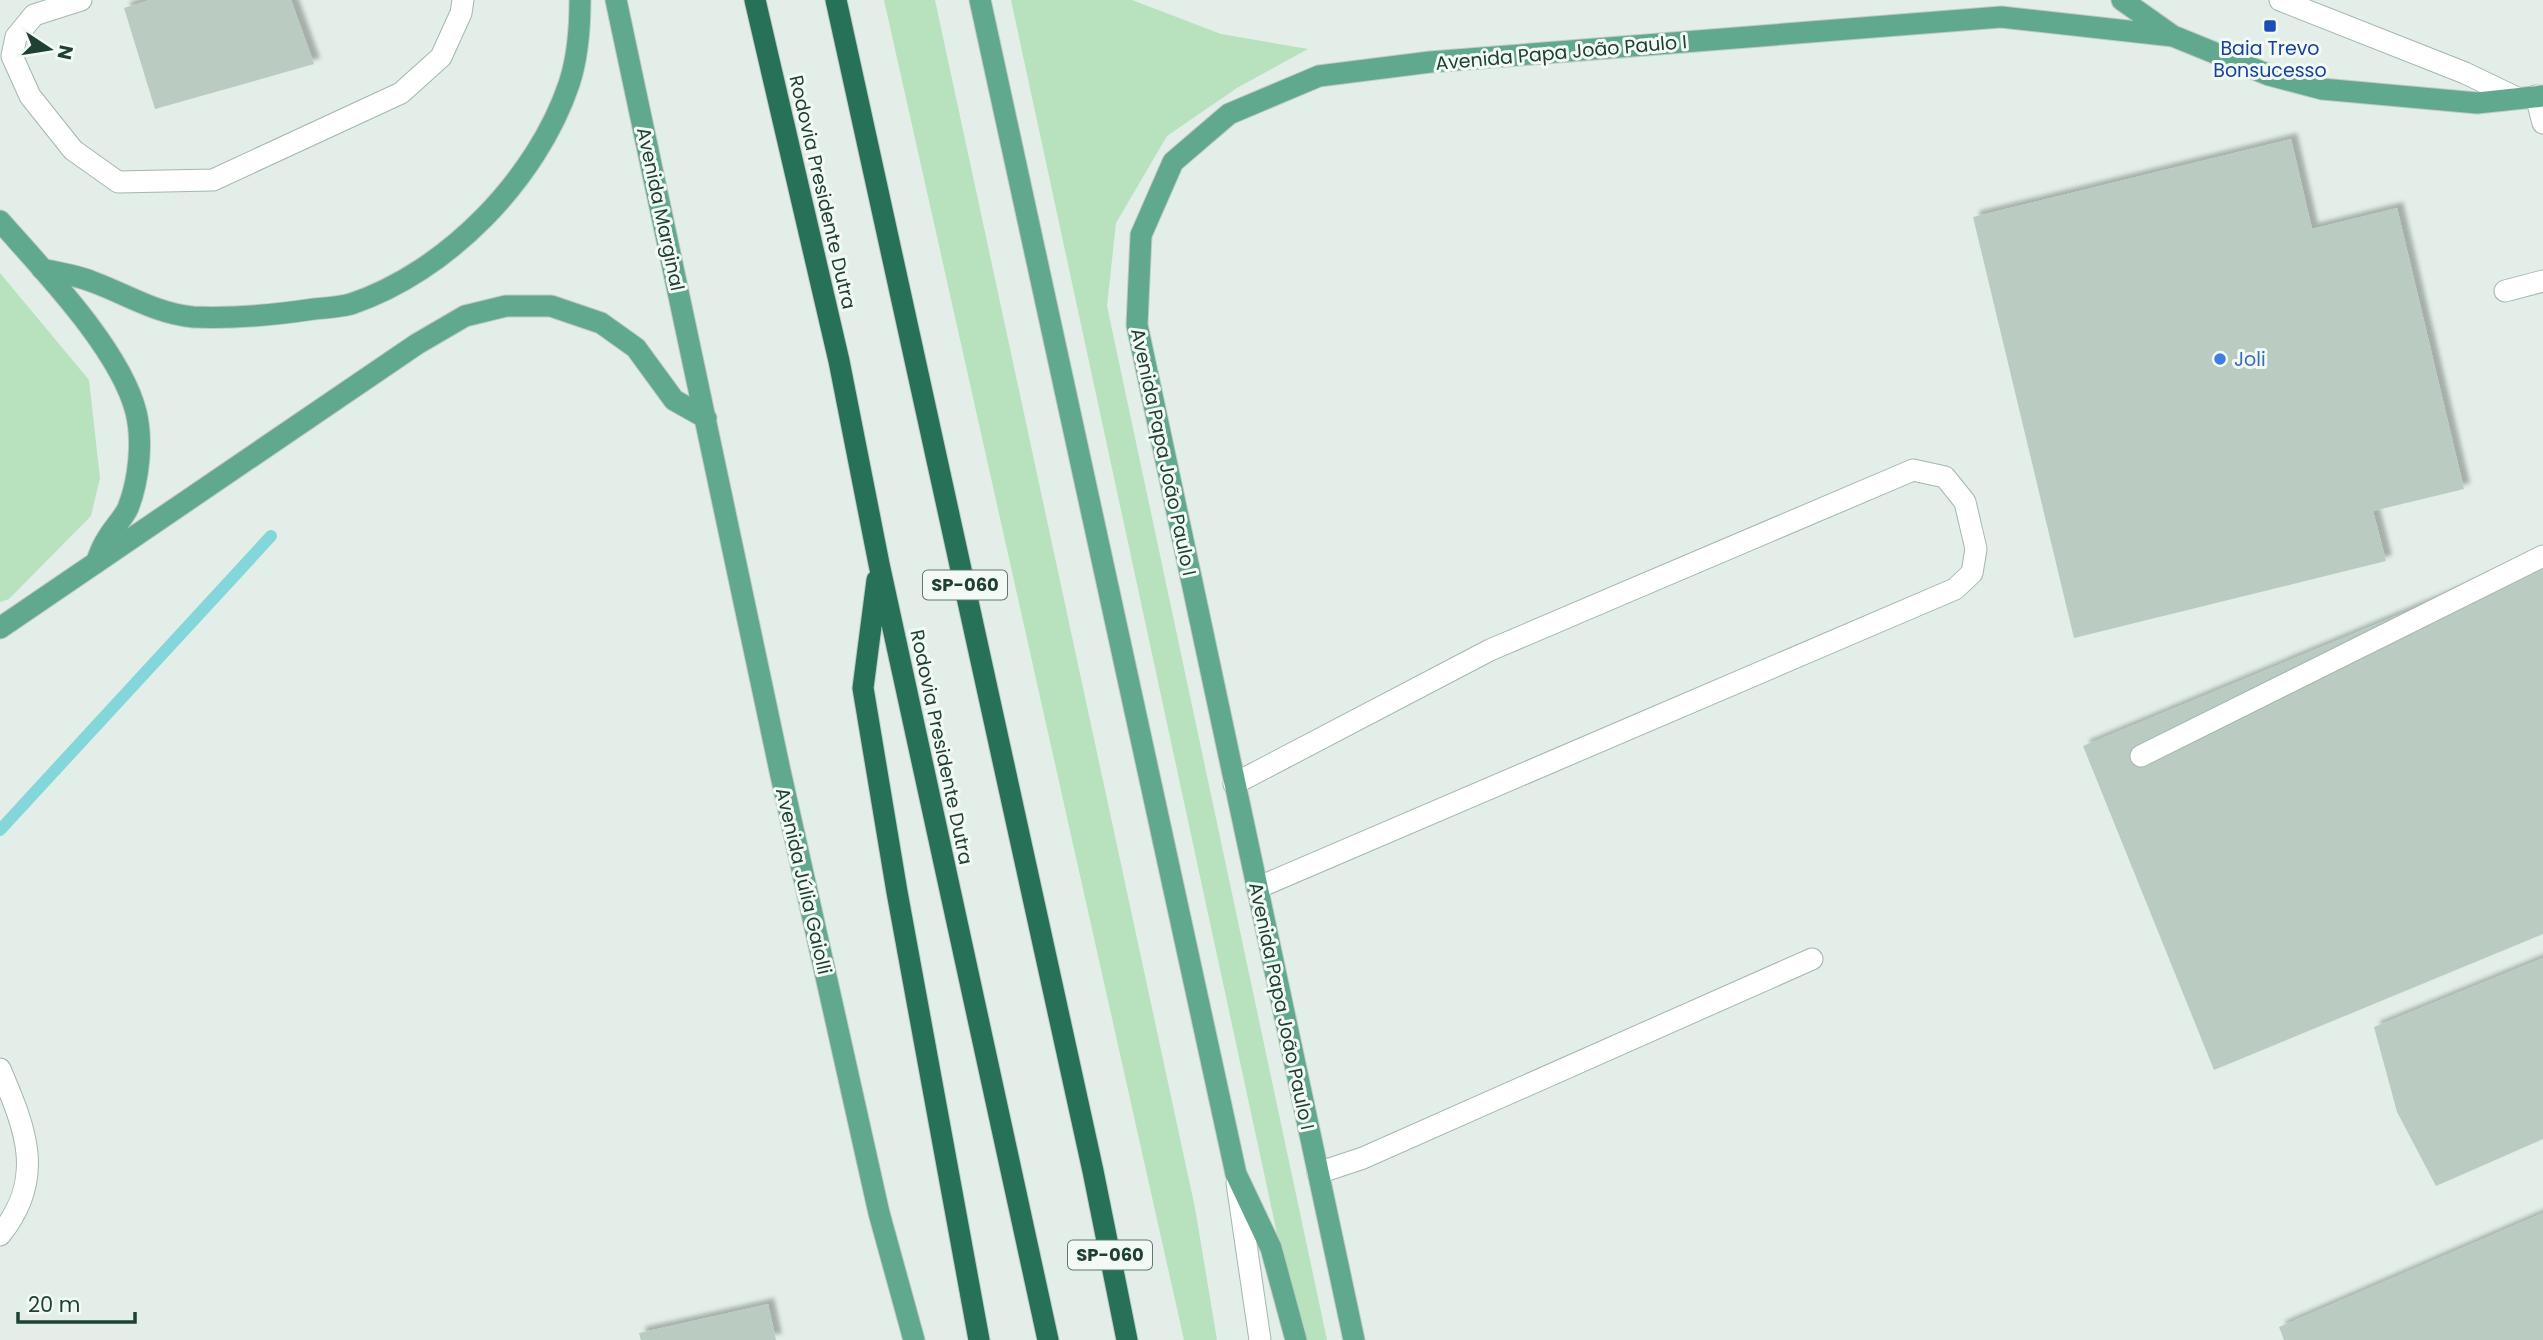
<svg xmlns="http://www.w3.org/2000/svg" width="2543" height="1340" font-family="Poppins,sans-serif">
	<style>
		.green { fill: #b8e2be }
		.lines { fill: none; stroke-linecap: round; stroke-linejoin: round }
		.stream { stroke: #83d6d9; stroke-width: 12 }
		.building { fill: #baccc2; filter: url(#shadow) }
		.minor-casing { stroke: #a4b7ae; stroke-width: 23 }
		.major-casing { stroke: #c0cac6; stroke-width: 23 }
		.highway-casing { stroke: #c0cac6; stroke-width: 23 }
		.minor { stroke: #fff; stroke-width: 21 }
		.major { stroke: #61a98e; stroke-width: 21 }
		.highway { stroke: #287159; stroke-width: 21 }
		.transit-dot { fill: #1a4fb4; stroke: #f3faf5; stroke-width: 2.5 }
		.shop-dot { fill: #3f7fe0; stroke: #f3faf5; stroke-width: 2.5 }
		.labels { text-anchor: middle; stroke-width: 6; stroke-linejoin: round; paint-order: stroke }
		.shield { fill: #f3faf5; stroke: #5f786e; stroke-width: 2 }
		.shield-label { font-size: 18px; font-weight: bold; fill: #1f4134 }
		.transit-label { font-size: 19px; fill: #164399; stroke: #f3faf5 }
		.street-label { font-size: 19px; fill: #1f4134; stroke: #f3faf5 }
		.shop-label { font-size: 19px; fill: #366cbe; stroke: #f3faf5; text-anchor: start }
	</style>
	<defs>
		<filter id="shadow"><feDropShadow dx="6" dy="-6" stdDeviation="2" flood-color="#0004"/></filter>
	</defs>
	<rect width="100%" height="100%" fill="#e2eee7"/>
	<path class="green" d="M884 0H935L1195 1208 1217 1340H1184Z
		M1011 0H1132L1221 34 1308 49 1237 88 1167 136 1116 223 1107 306 1327 1340H1300Z
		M0 273 89 380 100 478 91 516 9 599 0 602Z"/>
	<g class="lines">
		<path class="stream" d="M0 830 271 536"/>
	</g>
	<path class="building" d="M150 0H291L314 64 155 109 124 8Z
		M2291 139 2312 229 2397 208 2464 489 2373 511 2386 561 2074 638 1973 217Z
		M2543 555V934L2214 1070 2083 746Z
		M2543 958V1139L2436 1186 2397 1112 2374 1027Z
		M2543 1213V1340H2284L2279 1327Z
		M768 1304 776 1340H641L639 1333Z"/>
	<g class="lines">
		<g class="minor-casing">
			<path id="minor" d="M81 0 34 15 16 37 12 56 30 96 73 150 118 182 213 180 401 93 441 57 461 13 463 0
				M2280 0 2465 73 2517 98
				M2536 96 2543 123
				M2505 291 2543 281
				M2141 756 2543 556
				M1234 784 1490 650 1913 470 1945 477 1965 502 1976 549 1972 573 1955 589 1257 888
				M0 1069C26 1130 46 1178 0 1235
				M1318 1173 1363 1158 1812 959
				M1237 1183 1260 1340"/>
		</g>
		<g class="major-casing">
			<path id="major" d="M616 0 780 771 879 1213 914 1340
				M980 0 1236 1174 1271 1248 1296 1340
				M2122 0 2173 36 2269 75 2322 89 2477 103 2543 96
				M0 221C43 270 120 349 136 412 143 441 139 480 128 508 123 519 113 528 107 539 102 546 99 555 96 563
				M42 269C58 273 77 275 93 282 126 294 157 314 193 317 234 319 274 315 314 309 326 308 340 307 351 304 447 272 537 179 569 84 578 57 580 28 580 0
				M0 628 417 344 465 316 506 306H551L601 323 636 348 674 400 706 418
				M1354 1340 1137 325 1141 235 1173 162 1229 114 1319 76 1430 62 2001 17 2173 36"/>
		</g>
		<g class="highway-casing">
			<path id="highway" d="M755 0 839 361 879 564 1048 1340
				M836 0 1093 1171 1127 1340
				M877 580 863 688 897 892 979 1340"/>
		</g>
		<use href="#minor" class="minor"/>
		<use href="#major" class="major"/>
		<use href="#highway" class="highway"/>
	</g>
	<rect class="transit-dot" x="2263" y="19" width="14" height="14" rx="3.5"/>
	<circle class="shop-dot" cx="2220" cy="359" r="7"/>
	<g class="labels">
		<g class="shield">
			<rect x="923" y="570.5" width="84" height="29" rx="5"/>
			<rect x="1068" y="1240.5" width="84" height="29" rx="5"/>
		</g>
		<g class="shield-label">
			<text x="965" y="591">SP-060</text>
			<text x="1110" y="1261">SP-060</text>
		</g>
		<g class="transit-label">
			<text x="2270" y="55">Baia Trevo<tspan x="2270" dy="22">Bonsucesso</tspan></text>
		</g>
		<g class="street-label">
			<text transform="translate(1561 52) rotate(-5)" y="7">Avenida Papa João Paulo I</text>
			<text transform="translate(823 192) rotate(77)" y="7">Rodovia Presidente Dutra</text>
			<text transform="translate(661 209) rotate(78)" y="7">Avenida Marginal</text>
			<text transform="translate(1164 452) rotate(78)" y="7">Avenida Papa João Paulo I</text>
			<text transform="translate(942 747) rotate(78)" y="7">Rodovia Presidente Dutra</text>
			<text transform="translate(804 881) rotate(77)" y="7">Avenida Júlia Gaiolli</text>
			<text transform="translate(1282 1006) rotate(78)" y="7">Avenida Papa João Paulo I</text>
		</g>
		<g class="shop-label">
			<text x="2234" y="366">Joli</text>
		</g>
	</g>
	<g transform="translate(49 49) rotate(102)" stroke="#f3faf5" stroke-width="5" paint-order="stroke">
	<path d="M0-5L12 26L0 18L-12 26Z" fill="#1f4134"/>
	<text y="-10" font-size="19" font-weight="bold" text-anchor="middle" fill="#1f4134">N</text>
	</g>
	<path d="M18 1312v10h117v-10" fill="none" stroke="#1f4134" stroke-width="3.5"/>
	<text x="28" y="1312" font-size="21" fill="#1f4134" stroke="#f3faf5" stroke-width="5" paint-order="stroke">20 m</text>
</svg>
